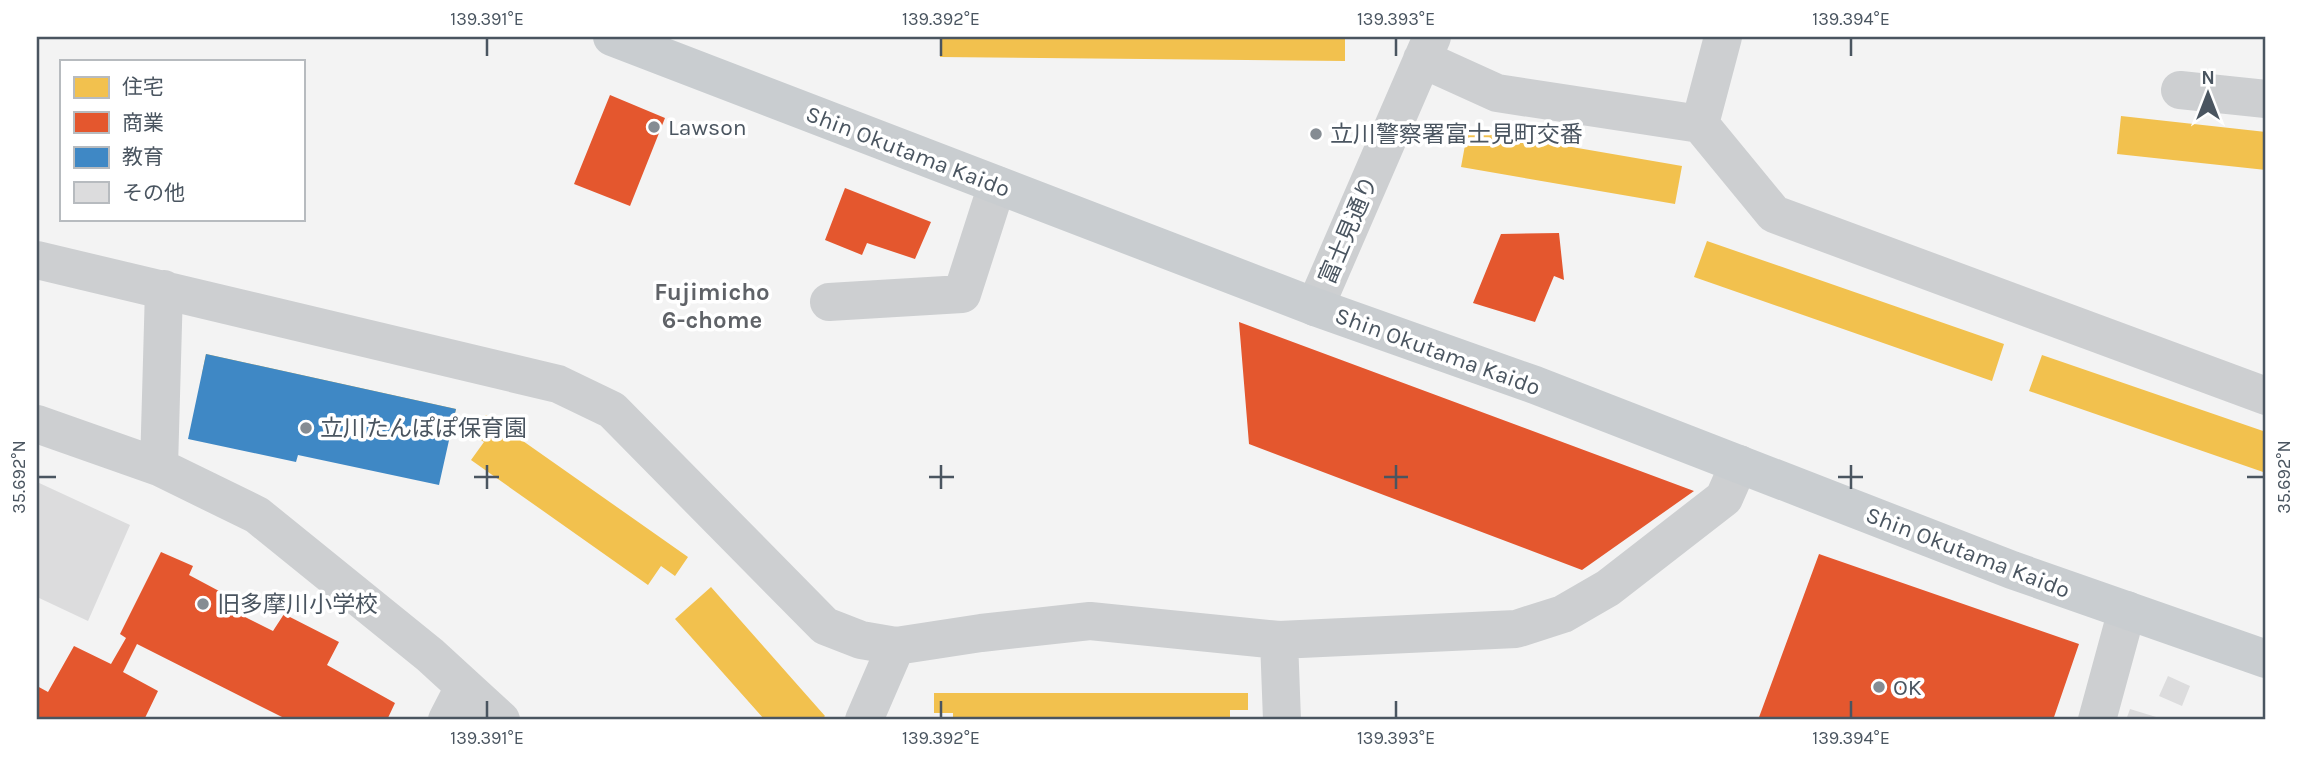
<svg xmlns="http://www.w3.org/2000/svg" width="2303" height="757" font-family="Karla,'Noto Sans JP',sans-serif">
	<style>
		.homes { fill: #f2c14e }
		.shops { fill: #e4572e }
		.schools { fill: #3f88c5 }
		.building { fill: #dcdcdd }
		.lines { fill: none; stroke-linecap: round; stroke-linejoin: round }
		.minor { stroke: #cdcfd1; stroke-width: 38 }
		.major { stroke: #c9cdd0; stroke-width: 38 }
		.ticks { fill: none; stroke: #4a5560; stroke-width: 2.5 }
		.poi-dot { fill: #858c93; stroke: #fff; stroke-width: 2.5 }
		.labels { text-anchor: middle; stroke-width: 7; stroke-linejoin: round; paint-order: stroke }
		.poi-label { font-size: 23px; fill: #4a5560; stroke: #fff; text-anchor: start }
		.street-label { font-size: 23px; fill: #4a5560; stroke: #fff }
		.neighbourhood-label { font-size: 24px; font-weight: bold; fill: #5f6267; stroke: #fff }
		.neatline { fill: none; stroke: #4a5560; stroke-width: 2.5 }
		.ticks-label { font-size: 18px; text-anchor: middle; fill: #4a5560 }
	</style>
	<rect width="100%" height="100%" fill="#f3f3f3"/>
	<path class="homes" d="M940 37H1345V61L940 57Z
		M2121 116 2266 132V170L2117 154Z
		M1468 129 1682 166 1675 204 1461 167Z
		M1707 241 2004 344 1992 381 1694 277Z
		M206 354 456 409 451 430 433 426 428 448 212 401 218 377 202 374Z
		M2042 355 2266 432V473L2029 391Z
		M486 415 688 557 675 576 661 566 648 585 471 460 484 442 472 434Z
		M711 587 825 716 821 720H765L675 619Z
		M934 693H1248V710H1230V720H953V713H934Z"/>
	<path class="shops" d="M610 95 665 118 630 206 574 184Z
		M845 188 931 222 915 259 867 243 862 255 825 240Z
		M1559 233 1564 280 1554 276 1535 322 1473 303 1501 234Z
		M1239 322 1694 491 1582 570 1249 444Z
		M161 552 193 566 189 575 249 607 245 617 273 631 284 614 339 642 327 665 395 703 387 720H288L137 644 123 672 158 691 144 720H37V686L48 692 74 646 111 664 126 638 120 634Z
		M1819 554 2079 644 2053 720H1758Z"/>
	<path class="schools" d="M206 354 456 409 439 485 298 455 296 462 188 439Z"/>
	<path class="building" d="M37 482 130 525 88 621 37 597Z
		M2168 676 2190 686 2182 706 2159 696Z
		M2130 709 2166 720H2126Z"/>
	<g class="lines">
		<path class="minor" d="M1723 37 1700 124 1774 214 2266 396
			M1422 59 1497 93 1700 124
			M2180 90 2266 99
			M37 260 558 384 612 410 825 626 861 640 896 646 981 633 1090 621 1279 640 1516 629 1563 614 1608 588 1724 498 1739 464
			M829 302 962 294 997 185
			M1315 307 1432 37
			M37 424 159 467 257 515 430 655 501 720
			M159 467 164 289
			M1279 640 1282 720
			M447 720 464 687
			M864 720 896 646
			M2097 720 2127 610"/>
		<path class="major" d="M612 37 1315 307 1535 385 2012 570 2266 659"/>
	</g>
	<path class="ticks" d="M487 38V56M941 38V56M1396 38V56M1851 38V56M487 465V489M941 465V489M1396 465V489M1851 465V489M38 477H56M474 477H499M929 477H954M1384 477H1408M1838 477H1863M2247 477H2264M487 701V718M941 701V718M1396 701V718M1851 701V718"/>
	<g class="poi-dot">
		<circle cx="654" cy="127" r="7"/>
		<circle cx="1316" cy="134" r="7"/>
		<circle cx="306" cy="428" r="7"/>
		<circle cx="203" cy="604" r="7"/>
		<circle cx="1879" cy="687" r="7"/>
	</g>
	<g class="labels">
		<g class="poi-label">
			<text x="668" y="135">Lawson</text>
			<text x="1330" y="142">立川警察署富士見町交番</text>
			<text x="320" y="436">立川たんぽぽ保育園</text>
			<text x="217" y="612">旧多摩川小学校</text>
			<text x="1893" y="695">OK</text>
		</g>
		<g class="street-label">
			<text transform="translate(908 151) rotate(21)" y="8">Shin Okutama Kaido</text>
			<text transform="translate(1348 230) rotate(-67)" y="8">富士見通り</text>
			<text transform="translate(1438 351) rotate(20)" y="8">Shin Okutama Kaido</text>
			<text transform="translate(1968 552) rotate(21)" y="8">Shin Okutama Kaido</text>
		</g>
		<g class="neighbourhood-label">
			<text x="712" y="300">Fujimicho<tspan x="712" dy="28">6-chome</tspan></text>
		</g>
	</g>
	<rect width="2303" height="757" fill="none" stroke="#ffffff" stroke-width="77"/>
	<rect x="60" y="60" width="245" height="161" fill="#ffffff" stroke="#b7bbbf" stroke-width="2"/>
	<rect x="74" y="77" width="35" height="21" fill="#f2c14e" stroke="#b7bbbf" stroke-width="2"/>
	<text x="122" y="94" font-size="21" fill="#4a5560">住宅</text>
	<rect x="74" y="112" width="35" height="21" fill="#e4572e" stroke="#b7bbbf" stroke-width="2"/>
	<text x="122" y="130" font-size="21" fill="#4a5560">商業</text>
	<rect x="74" y="147" width="35" height="21" fill="#3f88c5" stroke="#b7bbbf" stroke-width="2"/>
	<text x="122" y="164" font-size="21" fill="#4a5560">教育</text>
	<rect x="74" y="182" width="35" height="21" fill="#dcdcdd" stroke="#b7bbbf" stroke-width="2"/>
	<text x="122" y="200" font-size="21" fill="#4a5560">その他</text>
	<g transform="translate(2208 94)" stroke="#ffffff" stroke-width="5" paint-order="stroke">
	<path d="M0-5L12 26L0 18L-12 26Z" fill="#4a5560"/>
	<text y="-10" font-size="19" font-weight="bold" text-anchor="middle" fill="#4a5560">N</text>
	</g>
	<rect x="38" y="38" width="2226" height="680" class="neatline"/>
	<g class="ticks-label">
		<text x="487" y="25">139.391°E</text>
		<text x="941" y="25">139.392°E</text>
		<text x="1396" y="25">139.393°E</text>
		<text x="1851" y="25">139.394°E</text>
		<text transform="translate(19 477) rotate(-90)" y="6">35.692°N</text>
		<text transform="translate(2284 477) rotate(-90)" y="6">35.692°N</text>
		<text x="487" y="744">139.391°E</text>
		<text x="941" y="744">139.392°E</text>
		<text x="1396" y="744">139.393°E</text>
		<text x="1851" y="744">139.394°E</text>
	</g>
</svg>
